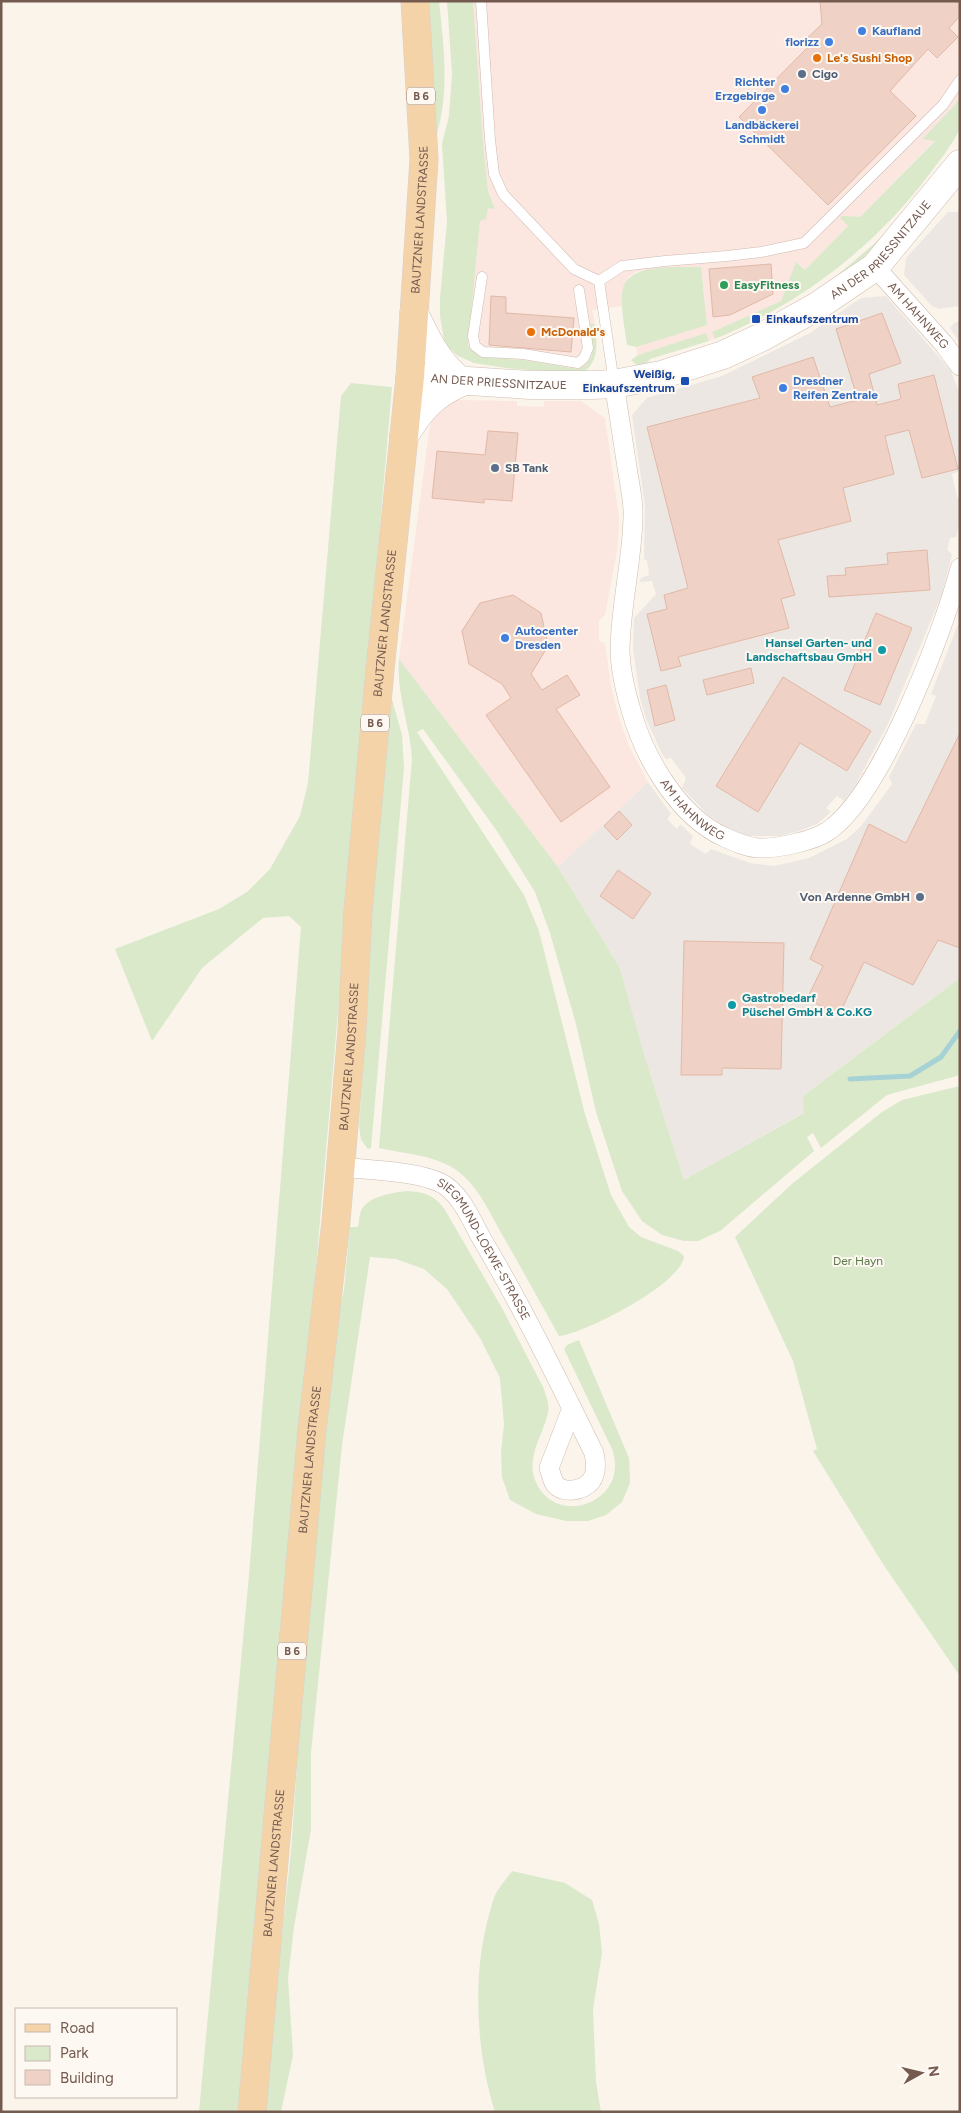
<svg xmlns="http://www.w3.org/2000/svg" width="961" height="2113" font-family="Figtree,sans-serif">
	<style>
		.commercial { fill: #fbe6e0 }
		.industrial { fill: #ede7e3 }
		.green { fill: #d9e9ca }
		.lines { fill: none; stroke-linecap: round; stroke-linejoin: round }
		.stream { stroke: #a7d2d5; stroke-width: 5 }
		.building { fill: #efd2c5; stroke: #e1b8a6 }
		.lane-casing { stroke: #cdbcb1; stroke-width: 11 }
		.street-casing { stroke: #cdbcb1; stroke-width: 20 }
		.secondary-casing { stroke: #d2bdb1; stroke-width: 29 }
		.primary-casing { stroke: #d8d1ce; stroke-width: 29 }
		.lane { stroke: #fff; stroke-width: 10 }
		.street { stroke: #fff; stroke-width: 19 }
		.secondary { stroke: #fff; stroke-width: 28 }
		.primary { stroke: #f5d3a9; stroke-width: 28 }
		.shop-dot { fill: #3f7fe0; stroke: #fef8f2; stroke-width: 2 }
		.food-dot { fill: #e8710a; stroke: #fef8f2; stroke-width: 2 }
		.service-dot { fill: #5c6f8a; stroke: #fef8f2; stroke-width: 2 }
		.leisure-dot { fill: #2e9e5b; stroke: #fef8f2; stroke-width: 2 }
		.transit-dot { fill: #1a4fb4; stroke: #fef8f2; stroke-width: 2 }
		.culture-dot { fill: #0f9aa8; stroke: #fef8f2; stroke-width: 2 }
		.labels { text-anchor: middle; stroke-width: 4; stroke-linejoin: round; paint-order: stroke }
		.shield { fill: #fef8f2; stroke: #9e8980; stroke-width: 1 }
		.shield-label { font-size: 11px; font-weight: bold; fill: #755a4f }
		.shop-label { font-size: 12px; font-weight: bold; fill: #366cbe; stroke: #fef8f2; text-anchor: start }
		.food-label { font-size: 12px; font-weight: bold; fill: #c56008; stroke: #fef8f2; text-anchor: start }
		.service-label { font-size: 12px; font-weight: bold; fill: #4e5e75; stroke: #fef8f2; text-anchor: start }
		.street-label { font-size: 12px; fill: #755a4f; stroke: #fef8f2 }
		.leisure-label { font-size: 12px; font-weight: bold; fill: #27864d; stroke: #fef8f2; text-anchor: start }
		.transit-label { font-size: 12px; font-weight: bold; fill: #164399; stroke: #fef8f2; text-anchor: start }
		.culture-label { font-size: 12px; font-weight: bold; fill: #0d838f; stroke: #fef8f2; text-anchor: end }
		.park-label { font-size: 12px; fill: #5b7a48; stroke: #fef8f2 }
	</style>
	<rect width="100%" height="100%" fill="#fbf4eb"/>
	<path class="commercial" d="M473 1H960V97L955 105 923 138 935 140 860 217 840 218 848 226 805 270 797 262 781 301 712 332 715 339 709 341 706 333 638 355 636 347 707 324 701 267 655 269 639 271 629 276 622 293 623 306 592 310 595 324H589L592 356 586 365 578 369 523 360 480 357 468 346 480 221 487 208H495L488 191 483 143Z
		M457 400 517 401V406L543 407 545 401H581L605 418 619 518 618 546 605 615 599 620V641L605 643 611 686 619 718 630 748 648 782 558 867 399 659 429 432 433 417 446 404Z"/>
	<path class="industrial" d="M948 212H960V312L959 306 939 309 932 306 904 275 906 258Z
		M886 296 951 371 960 395V471L952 474 957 497 960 499V519L956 537 950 538 947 550 952 554 942 594 888 724 856 784 844 801 837 796 826 808 831 812 817 824 799 831 780 836H745L727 828 707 814 682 788 686 778 671 758 666 759 662 754 646 719 640 698 633 649 634 618 656 594 652 581 639 582 641 578 649 575 647 560H644L645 506 632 415 647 398 722 376 810 333 861 298Z
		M960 321V343L950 328 954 323Z
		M960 619V978L803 1096 805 1112 684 1180 644 1054 620 968 558 867 648 782 671 814 667 819 677 829 680 824 693 836 690 844 706 854 711 849 750 863 774 866 809 858 847 839 861 826 892 784 889 777 916 724H925L936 696 931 694Z"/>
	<path class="green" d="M423 1H439C444 48 450 94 435 140Z
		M447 1H473L483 143 488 191 495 209 488 208 486 219 480 221 468 346 480 357 523 360 578 369 586 365 592 356 589 324H595C597 345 600 360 582 374L506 368 474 363 458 356 449 348 444 340 440 316V298L447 222 442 144 449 116 452 74Z
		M960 97C960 107 961 118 960 127 958 137 938 163 931 172 875 247 802 303 715 339L712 332 781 301 796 262 805 270 848 226 840 218 842 216 860 217 935 141 922 139 955 105Z
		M898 220 873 254 828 283 875 243Z
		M701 267 707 325 636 347 627 345C625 329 621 311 622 295 623 261 677 268 701 267Z
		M706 333 709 341 650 359 645 366 639 367 631 360 638 355Z
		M351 383 392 387 243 2112H199L249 1575 301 927 289 916 263 918 202 968 152 1041 115 949 219 909 247 892 270 869 300 816 308 783 341 396Z
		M399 659 558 867 620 968 644 1054 684 1180 804 1113 803 1096 960 978V1075L887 1095 821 1148 813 1133 807 1137 814 1151 720 1231 698 1241H684L662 1235 642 1221 622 1191 596 1112 576 1024 550 933 535 892 497 831 423 729 417 732 524 895 539 931 585 1114 611 1195 629 1227 641 1237 678 1251 684 1256C683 1283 584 1334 559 1336 539 1300 519 1264 499 1229 488 1209 477 1186 459 1172 437 1155 405 1154 379 1148L412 759C410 725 396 694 399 659Z
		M390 692 402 735 404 767 371 1148 368 1149 361 1140 359 1126 368 1000V921Z
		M960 1086V1676L885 1567 813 1451 817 1449 793 1361 735 1237 793 1183 882 1112 902 1100Z
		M407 1191C424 1192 435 1195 445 1210L502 1308 543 1387C546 1396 550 1404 548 1413 543 1435 526 1457 535 1480 555 1530 631 1502 612 1449L564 1349 567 1345 579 1340 629 1458 630 1483 622 1502 606 1515 588 1521H566L536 1514 510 1500 502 1477 501 1453 504 1424 500 1378 480 1338 447 1289 424 1269 396 1259 370 1257 342 1445 311 1753V1829L294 1927 288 1978 293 2055 281 2112H263L291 1851 318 1471 332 1348 344 1289 350 1227H358C359 1222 359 1216 361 1211 368 1196 392 1193 407 1191Z
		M512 1871 565 1883 592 1900 599 1924 602 1953 593 2009 596 2082 601 2112H495C476 2052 472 1975 489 1915 491 1908 493 1899 496 1893 501 1885 507 1878 512 1871Z"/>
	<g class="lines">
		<path class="stream" d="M850 1079 910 1076 941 1057 960 1031"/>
	</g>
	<path class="building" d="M820 1H960V16L949 28 958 37 937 58 928 49 890 91 916 116 828 205 739 117 809 46 804 41 822 24Z
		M771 264 773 294 730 315 713 317 709 269Z
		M491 296 506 297V313L574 318 571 352 489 345Z
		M882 313 901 363 869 374 877 405 901 399 898 384 934 375 958 469 922 478 909 430 885 436 894 474 843 488 851 521 778 540 795 595 781 599 789 628 678 657 681 666 661 671 647 614 667 609 664 595 688 588 647 427 760 398 752 377 813 357 830 407 858 400 836 329Z
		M488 431 518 433 512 501 484 499V503L432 498 437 451 485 455Z
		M927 550 930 590 829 597 827 576 846 575 845 568 888 564 887 553Z
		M513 595 541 613 548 646 531 674 542 690 567 675 580 695 556 709 610 787 561 822 486 715 511 698 502 684 469 664 462 631 480 603Z
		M876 613 912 628 880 705 844 690Z
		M751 668 754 683 707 695 703 680Z
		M783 677 871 731 847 771 800 743 758 812 716 786Z
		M666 685 675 720 655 726 647 690Z
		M960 733V948L938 940 913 985 864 962 839 1015 807 999 823 966 810 959 869 824 906 843Z
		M619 811 632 825 617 840 604 826Z
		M618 870 651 893 633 919 600 896Z
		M684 941 784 943 781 1069 722 1068V1075H681Z"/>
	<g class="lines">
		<g class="lane-casing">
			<path id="lane" d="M481 1 490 140 494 174 503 194 574 269 599 281
				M482 277 473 336 475 346 483 352 523 354 578 363 584 358 588 348 579 290
				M599 281 622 266 665 261 727 256 761 252 804 243 943 105 960 80
				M599 281 614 383"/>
		</g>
		<g class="street-casing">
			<g id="street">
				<path id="s1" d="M875 267 943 343 960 366"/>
				<path id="s2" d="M614 384C619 413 623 443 628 473 630 487 634 503 633 518 632 561 621 604 620 648 620 668 625 690 631 710 644 757 678 816 724 837 735 842 746 847 758 848 776 849 814 841 828 831 881 796 944 630 960 568"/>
				<path id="s3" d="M340 1167C369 1170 416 1171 441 1183 461 1193 472 1222 483 1241 524 1310 559 1382 594 1453 596 1462 597 1473 591 1481 583 1491 563 1494 555 1484 552 1480 551 1473 549 1468L572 1408"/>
			</g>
		</g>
		<g class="secondary-casing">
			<g id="secondary">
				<path d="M414 313C427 340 438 364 462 382"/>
				<path id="s4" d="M410 377 530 385H592L614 384 661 375 723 355 762 337 816 307 875 267 960 164"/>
				<path d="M404 436C421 409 432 395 462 382"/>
			</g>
		</g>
		<g class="primary-casing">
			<g id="primary">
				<path id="s5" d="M252 2112 312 1430 336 1221 352 1030 358 911 380 670 410 377 424 159 415 1"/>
			</g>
		</g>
		<use href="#lane" class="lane"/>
		<use href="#street" class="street"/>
		<use href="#secondary" class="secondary"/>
		<use href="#primary" class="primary"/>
	</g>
	<g class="shop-dot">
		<circle cx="862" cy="31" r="5"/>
		<circle cx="829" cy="42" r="5"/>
		<circle cx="785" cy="89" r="5"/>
		<circle cx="762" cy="110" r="5"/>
		<circle cx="783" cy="388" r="5"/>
		<circle cx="505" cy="638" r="5"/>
	</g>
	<g class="food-dot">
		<circle cx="817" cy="58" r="5"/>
		<circle cx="531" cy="332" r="5"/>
	</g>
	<g class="service-dot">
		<circle cx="802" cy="74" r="5"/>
		<circle cx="495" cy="468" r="5"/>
		<circle cx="920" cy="897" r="5"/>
	</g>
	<circle class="leisure-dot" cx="724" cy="285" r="5"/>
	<g class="transit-dot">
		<rect x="751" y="314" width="10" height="10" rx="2.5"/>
		<rect x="680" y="376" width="10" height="10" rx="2.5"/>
	</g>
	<g class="culture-dot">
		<circle cx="882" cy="650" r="5"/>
		<circle cx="732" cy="1005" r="5"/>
	</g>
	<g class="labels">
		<g class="shield">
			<rect x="407" y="87.5" width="28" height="17" rx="4"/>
			<rect x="361" y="714.5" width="28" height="17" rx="4"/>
			<rect x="278" y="1642.5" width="28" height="17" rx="4"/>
		</g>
		<g class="shield-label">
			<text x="421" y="100">B 6</text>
			<text x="375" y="727">B 6</text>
			<text x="292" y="1655">B 6</text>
		</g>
		<g class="shop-label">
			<text x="872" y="35">Kaufland</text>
			<text x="819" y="46" text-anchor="end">florizz</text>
			<text x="775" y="86" text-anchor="end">Richter<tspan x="775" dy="14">Erzgebirge</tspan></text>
			<text x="762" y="129" text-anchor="middle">Landbäckerei<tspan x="762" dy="14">Schmidt</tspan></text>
			<text x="793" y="385">Dresdner<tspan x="793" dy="14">Reifen Zentrale</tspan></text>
			<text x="515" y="635">Autocenter<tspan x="515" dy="14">Dresden</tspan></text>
		</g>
		<g class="food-label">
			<text x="827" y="62">Le's Sushi Shop</text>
			<text x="541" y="336">McDonald's</text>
		</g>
		<g class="service-label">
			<text x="812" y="78">Cigo</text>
			<text x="505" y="472">SB Tank</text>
			<text x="910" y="901" text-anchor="end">Von Ardenne GmbH</text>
		</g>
		<g class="street-label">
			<text dy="4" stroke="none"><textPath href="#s5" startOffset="1900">BAUTZNER LANDSTRASSE</textPath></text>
			<text dy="4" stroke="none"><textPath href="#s4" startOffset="509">AN DER PRIESSNITZAUE</textPath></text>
			<text dy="4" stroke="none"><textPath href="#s1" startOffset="65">AM HAHNWEG</textPath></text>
			<text dy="4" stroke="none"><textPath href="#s4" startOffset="89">AN DER PRIESSNITZAUE</textPath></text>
			<text dy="4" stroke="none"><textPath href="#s5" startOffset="1495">BAUTZNER LANDSTRASSE</textPath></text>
			<text dy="4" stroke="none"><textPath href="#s2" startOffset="449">AM HAHNWEG</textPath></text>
			<text dy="4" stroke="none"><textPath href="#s5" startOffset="1060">BAUTZNER LANDSTRASSE</textPath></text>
			<text dy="4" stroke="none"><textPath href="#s3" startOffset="182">SIEGMUND-LOEWE-STRASSE</textPath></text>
			<text dy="4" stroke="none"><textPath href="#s5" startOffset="655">BAUTZNER LANDSTRASSE</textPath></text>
			<text dy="4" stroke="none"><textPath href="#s5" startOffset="250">BAUTZNER LANDSTRASSE</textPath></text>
		</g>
		<g class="leisure-label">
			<text x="734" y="289">EasyFitness</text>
		</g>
		<g class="transit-label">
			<text x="766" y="323">Einkaufszentrum</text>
			<text x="675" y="378" text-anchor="end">Weißig,<tspan x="675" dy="14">Einkaufszentrum</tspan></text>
		</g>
		<g class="culture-label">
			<text x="872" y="647">Hansel Garten- und<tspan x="872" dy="14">Landschaftsbau GmbH</tspan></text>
			<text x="742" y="1002" text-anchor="start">Gastrobedarf<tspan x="742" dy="14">Püschel GmbH &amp; Co.KG</tspan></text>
		</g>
		<g class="park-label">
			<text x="858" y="1265">Der Hayn</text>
		</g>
	</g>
	<rect width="961" height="2113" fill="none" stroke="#755a4f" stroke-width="5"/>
	<rect x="15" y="2008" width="162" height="90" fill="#fef8f2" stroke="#c7b9b1"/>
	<rect x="25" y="2024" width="25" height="8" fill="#f5d3a9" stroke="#c7b9b1"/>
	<text x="60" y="2033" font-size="15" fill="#755a4f">Road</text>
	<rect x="25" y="2046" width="25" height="15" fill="#d9e9ca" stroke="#c7b9b1"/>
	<text x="60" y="2058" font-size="15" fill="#755a4f">Park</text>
	<rect x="25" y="2070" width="25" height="15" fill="#efd2c5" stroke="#c7b9b1"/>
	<text x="60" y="2083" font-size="15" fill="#755a4f">Building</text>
	<g transform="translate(921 2073) rotate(82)" stroke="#fef8f2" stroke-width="4" paint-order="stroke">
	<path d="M0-4L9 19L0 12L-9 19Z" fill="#755a4f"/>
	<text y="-8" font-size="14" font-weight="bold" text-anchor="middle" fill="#755a4f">N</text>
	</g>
</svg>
